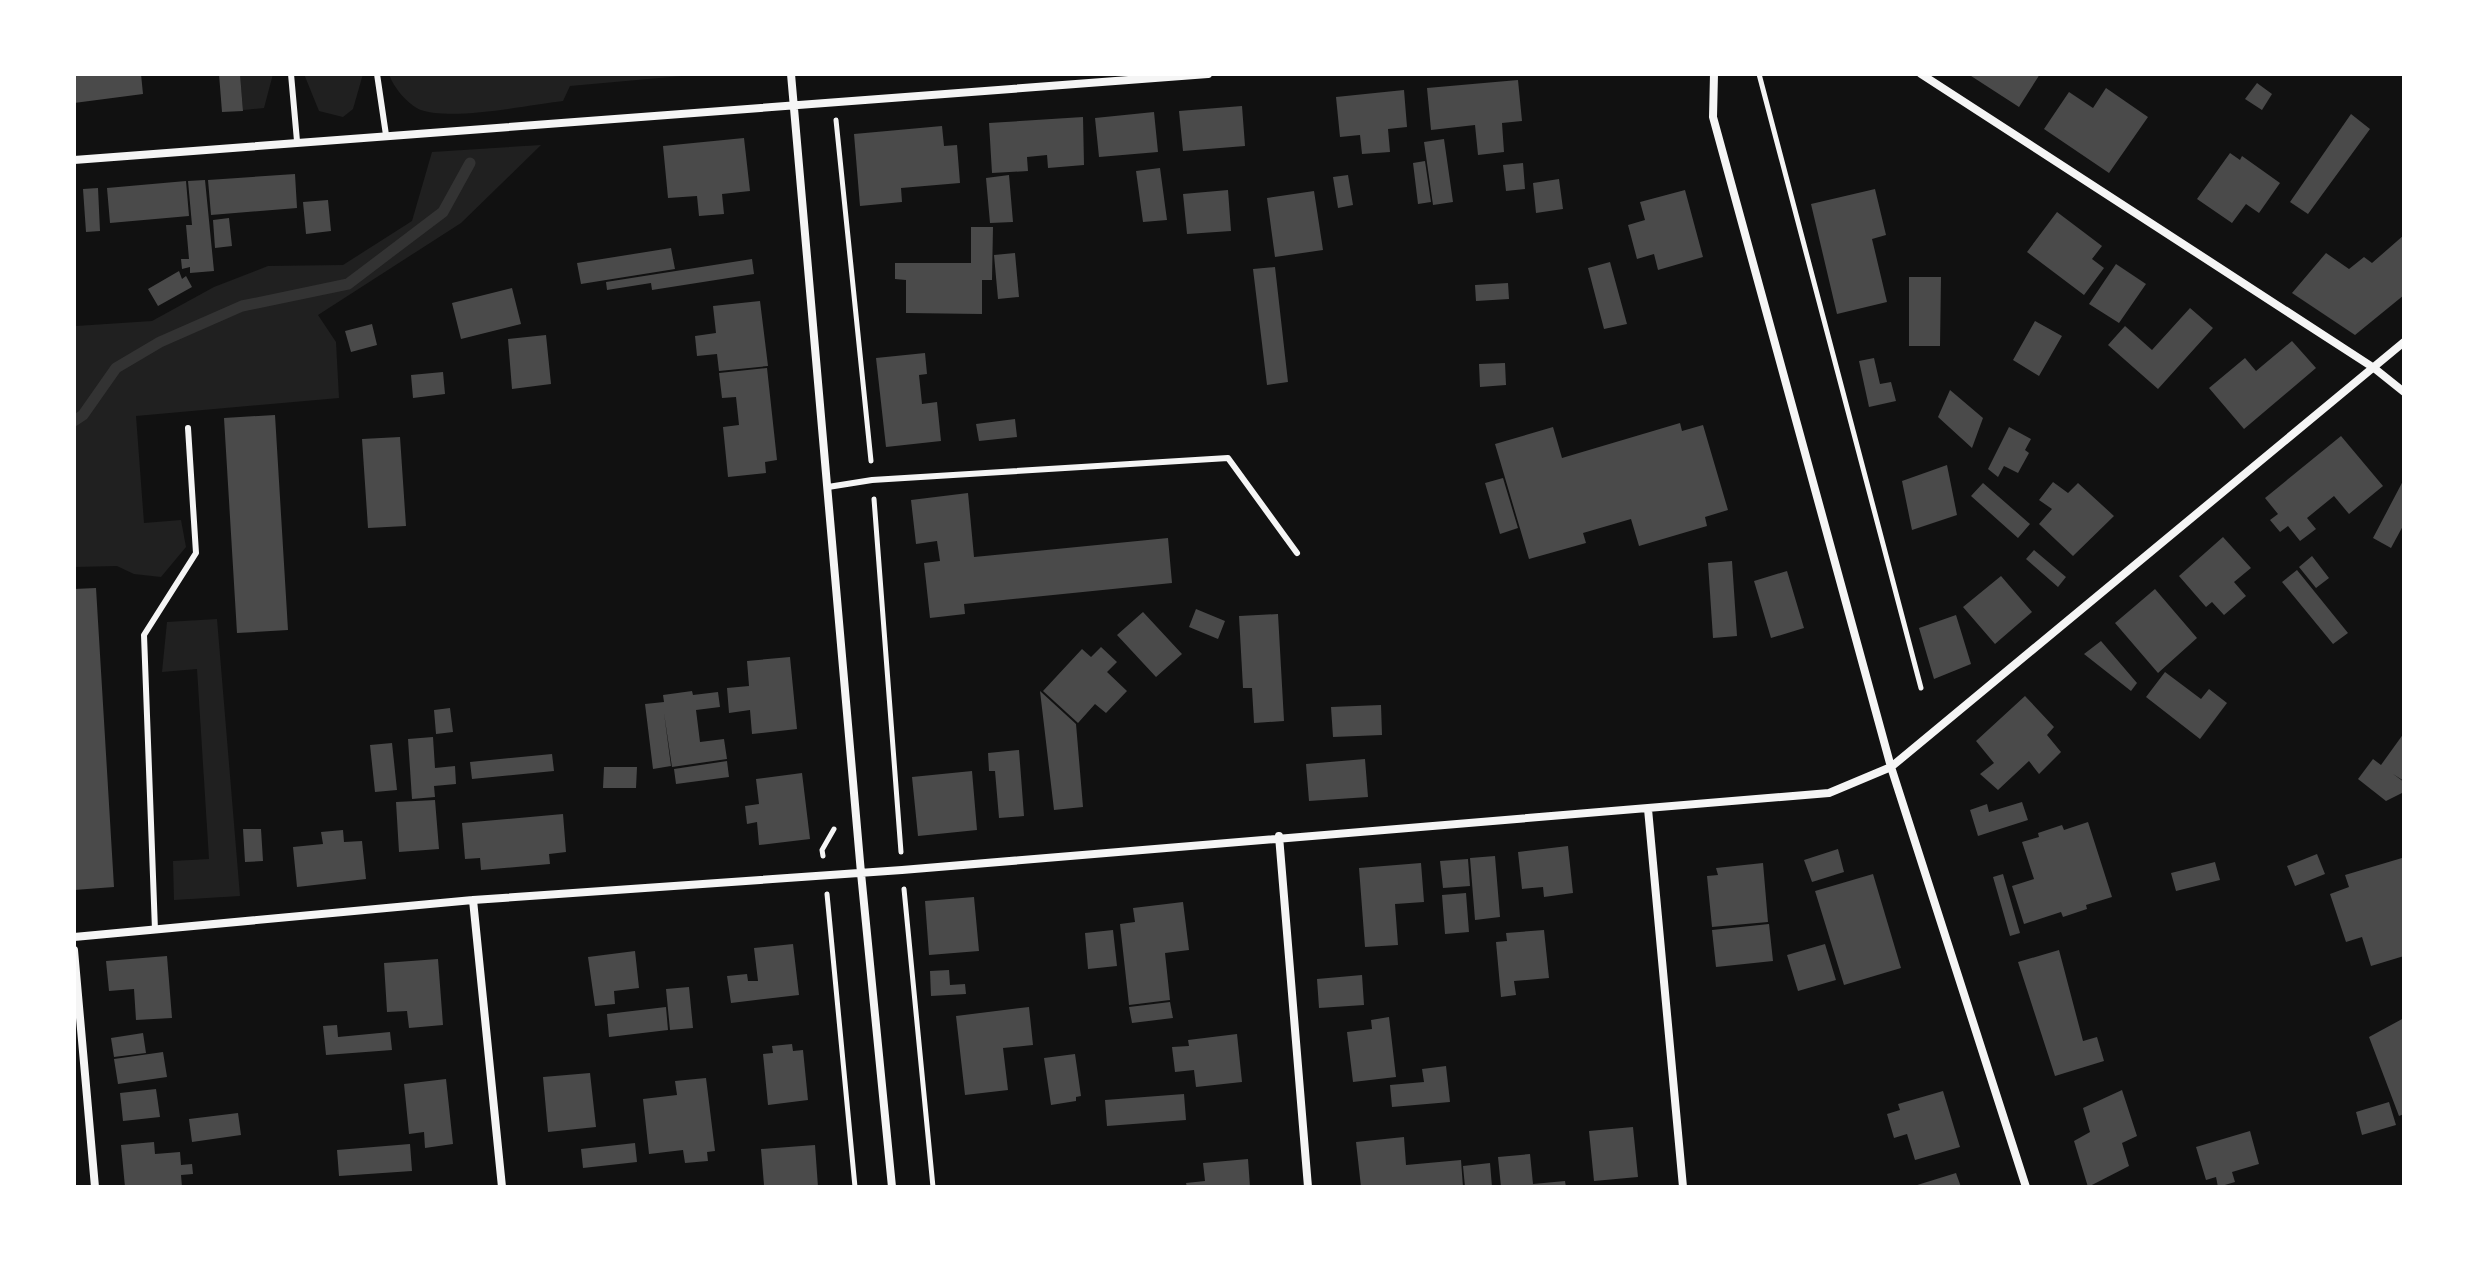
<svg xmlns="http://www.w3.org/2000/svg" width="2478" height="1261" font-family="'Sofia Sans Condensed',sans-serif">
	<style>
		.green { fill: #202020 }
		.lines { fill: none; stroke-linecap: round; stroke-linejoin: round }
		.stream { stroke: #333; stroke-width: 11 }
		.building { fill: #4a4a4a }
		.path { stroke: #f5f5f5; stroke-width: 5 }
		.service { stroke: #f5f5f5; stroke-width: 6 }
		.minor { stroke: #f5f5f5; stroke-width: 8 }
	</style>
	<rect width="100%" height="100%" fill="#111"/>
	<path class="green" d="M240 74H273L264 108 243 110Z
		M304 74H363L353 109 343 117 319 111Z
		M389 74H704L570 86 563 101C527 105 454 121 421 110 408 105 393 87 389 74Z
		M541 145 461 223 318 315 336 342 339 398 136 416 144 523 181 520 186 547 161 577 134 574 117 566 74 567 76 326 152 321 214 287 268 266 343 265 412 221 432 152Z
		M217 619 240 896 174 900 173 861 209 859 197 669 162 672 167 622Z"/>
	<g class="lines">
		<path class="stream" d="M74 421 83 415 116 368 160 342 242 306 348 284 443 212 470 163"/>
	</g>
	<path class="building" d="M74 74H141L143 94 74 103Z
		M219 74H240L243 111 222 112Z
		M1968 74H2040L2019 107Z
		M1518 80 1522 121 1502 123 1504 152 1478 155 1475 125 1431 130 1427 88Z
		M2257 83 2272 94 2262 110 2245 99Z
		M2106 88 2148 117 2109 173 2044 129 2069 92 2093 108Z
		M1404 90 1407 127 1388 129 1390 152 1362 154 1360 135 1340 137 1336 97Z
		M1242 106 1245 146 1183 151 1179 111Z
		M1154 112 1158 152 1099 157 1095 118Z
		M2351 114 2370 129 2308 214 2290 202Z
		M1083 117 1084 165 1048 168 1047 155 1027 157 1028 171 992 173 989 123Z
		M942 126 944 146 957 145 960 183 901 188 902 202 860 206 854 134Z
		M744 138 750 191 722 194 724 214 699 216 697 196 668 198 663 146Z
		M1444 139 1453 202 1433 205 1424 142Z
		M2230 153 2240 160 2242 156 2280 183 2259 213 2246 204 2232 223 2197 199Z
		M1425 161 1431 202 1418 204 1413 163Z
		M1523 163 1525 189 1506 191 1503 165Z
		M1160 168 1167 220 1143 222 1136 171Z
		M295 174 297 208 211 215 208 180Z
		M1009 175 1013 222 990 223 986 178Z
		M1348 175 1353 205 1338 208 1333 177Z
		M1559 179 1563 209 1536 213 1533 183Z
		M205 180 214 271 190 273V267L182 269 181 259H189L186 225H192L188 181Z
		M186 181 189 216 110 223 107 188Z
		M98 188 100 231 86 232 83 189Z
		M1875 189 1886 235 1872 239 1887 302 1837 314 1811 204Z
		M1228 190 1231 231 1187 234 1183 194Z
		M1685 190 1703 257 1658 270 1654 254 1637 259 1628 225 1645 220 1640 202Z
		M1314 191 1323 250 1275 257 1267 198Z
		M328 200 331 231 306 234 303 202Z
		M2057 212 2102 246 2092 259 2104 268 2084 295 2027 252Z
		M229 218 232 246 215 248 213 220Z
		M971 227H993L992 280H982V314L906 313V280L895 279V263H971Z
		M2404 235V295L2355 335 2292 293 2326 253 2349 269 2364 257 2372 263Z
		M671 248 675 269 581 284 577 263Z
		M1015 253 1019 297 998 299 994 255Z
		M752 259 754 274 652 290 651 283 607 290 606 282Z
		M1610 262 1627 324 1604 329 1588 268Z
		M2116 264 2146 284 2119 323 2089 304Z
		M1275 267 1288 382 1267 385 1253 269Z
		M179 271 182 279 186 276 192 287 158 306 148 289Z
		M1909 277H1941L1940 346H1909Z
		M1508 283 1509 299 1476 301 1475 285Z
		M512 288 521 324 461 339 452 303Z
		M760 301 768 366 719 371 717 354 697 356 695 336 716 333 713 306Z
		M2190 308 2213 328 2158 389 2108 345 2125 326 2152 350Z
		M2035 321 2062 336 2039 376 2013 360Z
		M372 324 377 345 351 352 345 331Z
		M546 335 551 384 512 389 508 339Z
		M2292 341 2316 368 2244 429 2209 388 2245 358 2256 371Z
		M925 353 927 374 919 375 922 404 937 402 941 441 886 447 876 358Z
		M1874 358 1880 384 1891 382 1896 401 1869 407 1859 361Z
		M1505 363 1506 385 1480 387 1479 364Z
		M767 368 777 460 765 462 766 473 728 477 723 427 739 425 736 397 722 398 719 373Z
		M443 372 445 394 413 398 411 375Z
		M1950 390 1983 418 1972 448 1938 417Z
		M275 415 288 630 237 633 224 418Z
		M1015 419 1017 437 979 441 976 424Z
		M1680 423 1682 431 1703 425 1728 510 1705 517 1707 526 1639 546 1631 519 1583 533 1586 543 1529 559 1495 444 1553 427 1562 458Z
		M2009 427 2031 439 2025 450 2029 453 2018 473 2004 466 1998 477 1988 469Z
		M2341 436 2383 486 2349 514 2334 496 2307 518 2316 529 2300 541 2288 526 2280 532 2270 520 2278 514 2265 498Z
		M400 437 406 526 368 528 362 439Z
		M1947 465 1957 515 1912 530 1902 481Z
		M1503 478 1518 528 1500 534 1485 483Z
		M2404 479V524L2391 548 2373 538Z
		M2053 482 2068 493 2078 483 2114 516 2073 556 2039 524 2052 509 2039 500Z
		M1983 483 2030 524 2018 538 1971 496Z
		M968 493 974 557 1168 538 1172 583 964 604 965 614 930 618 924 563 940 561 937 541 916 544 911 500Z
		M2223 537 2251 568 2234 582 2246 596 2224 615 2212 602 2206 607 2179 576Z
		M2034 550 2066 577 2058 587 2026 559Z
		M2312 556 2329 578 2316 588 2299 567Z
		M1732 561 1737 636 1713 638 1708 563Z
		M2297 570 2348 633 2333 644 2282 582Z
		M1787 571 1804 628 1771 638 1754 581Z
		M2001 576 2032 612 1995 644 1963 607Z
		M96 588 114 887 74 890V589Z
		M2155 589 2197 638 2158 673 2115 623Z
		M1196 609 1225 621 1218 639 1189 627Z
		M1143 612 1182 654 1156 677 1117 635Z
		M1278 614 1284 721 1254 723 1252 688H1243L1239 616Z
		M1956 615 1971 664 1934 679 1919 628Z
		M2101 641 2137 683 2131 691 2084 654Z
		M1101 647 1117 662 1107 672 1127 691 1106 713 1095 704 1078 723 1043 691 1082 649 1091 657Z
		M790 657 797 729 752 734 750 710 729 713 727 688 749 686 747 661Z
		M2165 672 2201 699 2209 689 2227 703 2200 739 2146 697Z
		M692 691 693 695 718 692 720 707 696 710 700 742 724 739 727 759 672 767 664 713 671 766 653 769 645 704 664 702 663 695Z
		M1040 691 1076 724 1083 807 1054 810Z
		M2025 696 2054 727 2047 735 2061 752 2039 774 2029 761 1998 790 1980 774 1994 763 1976 741Z
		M1381 705 1382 735 1333 737 1331 707Z
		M450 708 453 732 436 734 434 710Z
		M2404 733V781L2393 774 2404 782V792L2386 801 2358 779 2373 759 2381 765Z
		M433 737 435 768 455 766 456 784 434 786 435 797 412 799 408 739Z
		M392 743 397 790 375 792 370 745Z
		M1019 750 1024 816 999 818 995 771H989L988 753Z
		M552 754 554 771 472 779 470 762Z
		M1365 759 1368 797 1309 801 1306 764Z
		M727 761 729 777 676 784 674 769Z
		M604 767H637L636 788H603Z
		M972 771 977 830 918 836 912 777Z
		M802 773 810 839 759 845 757 822 747 824 745 806 759 804 756 779Z
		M435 800 439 849 399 852 396 802Z
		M2022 802 2028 820 1978 836 1970 810 1987 804 1989 812Z
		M563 814 566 852 549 854 550 864 481 870 480 858 465 859 462 823Z
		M2088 822 2112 897 2086 905 2087 909 2063 917 2061 912 2024 924 2012 886 2034 879 2022 842 2039 837 2038 833 2062 825 2064 830Z
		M243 829H261L263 861 245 862Z
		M343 830 344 842 362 841 366 879 297 887 293 847 323 844 321 832Z
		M1568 846 1573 893 1544 897 1543 887 1522 889 1518 852Z
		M1838 849 1844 872 1812 882 1804 860Z
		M2317 854 2325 874 2295 886 2287 866Z
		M1495 856 1500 917 1475 920 1470 858Z
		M2402 858 2404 956 2371 966 2362 937 2346 942 2330 894 2349 887 2345 875Z
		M1468 859 1470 886 1443 888 1440 861Z
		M2215 862 2220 880 2176 891 2171 873Z
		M1421 863 1424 902 1395 904 1398 945 1365 947 1359 868Z
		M1763 863 1768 922 1712 927 1707 876 1718 875 1716 868Z
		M1873 874 1901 968 1844 985 1815 891Z
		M2003 874 2020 933 2010 936 1993 877Z
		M1466 893 1469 932 1445 934 1442 895Z
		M974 897 979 951 929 955 925 901Z
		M1183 902 1189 950 1165 953 1170 1000 1129 1005 1120 924 1135 922 1133 908Z
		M1769 924 1773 961 1716 967 1712 930Z
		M1113 930 1117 966 1088 969 1085 933Z
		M1544 930 1549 978 1514 981 1516 995 1501 997 1496 942 1507 941 1506 933Z
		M793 944 799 995 731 1003 727 976 747 974 748 981H758L754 948Z
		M1825 944 1836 980 1798 991 1787 955Z
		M2059 950 2083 1041 2097 1037 2104 1061 2055 1076 2018 962Z
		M635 951 639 988 614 991 615 1004 595 1006 588 957Z
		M167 956 172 1018 136 1020 134 989 109 991 106 961Z
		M438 959 443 1025 409 1028 407 1011 387 1012 384 963Z
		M949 970 950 985 965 984 966 994 931 996 930 971Z
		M1362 975 1364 1005 1319 1008 1317 979Z
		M689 987 693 1028 670 1030 666 989Z
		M1170 1002 1173 1018 1132 1023 1129 1007Z
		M666 1007 668 1030 609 1037 607 1014Z
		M1029 1007 1033 1045 1003 1048 1008 1090 965 1095 956 1016Z
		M1389 1017 1396 1077 1353 1082 1347 1032 1372 1029 1371 1020Z
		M2404 1018V1114L2399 1116 2369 1037Z
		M337 1025 338 1037 390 1032 392 1050 326 1055 323 1026Z
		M143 1033 146 1053 114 1057 111 1038Z
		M1237 1034 1242 1082 1196 1087 1194 1070 1175 1072 1172 1047 1189 1046 1188 1040Z
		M792 1044 793 1051 803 1050 808 1100 768 1105 763 1054 773 1053 772 1046Z
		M163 1052 167 1077 118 1084 114 1059Z
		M1075 1054 1081 1096 1076 1097V1101L1051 1105 1044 1058Z
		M1446 1066 1450 1102 1392 1107 1390 1085 1424 1082 1422 1069Z
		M590 1073 596 1127 548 1132 543 1077Z
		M706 1078 715 1151 707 1152 708 1161 685 1163 683 1150 649 1154 643 1099 677 1095 675 1081Z
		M446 1079 453 1144 425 1148 424 1132 409 1134 404 1084Z
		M156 1089 160 1117 123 1121 120 1093Z
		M2122 1090 2137 1136 2122 1143 2129 1166 2088 1187 2074 1141 2090 1132 2083 1108Z
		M1943 1091 1960 1147 1915 1160 1907 1134 1894 1138 1887 1114 1900 1110 1898 1104Z
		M1184 1094 1186 1120 1107 1126 1105 1100Z
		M2389 1102 2396 1125 2362 1135 2356 1112Z
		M238 1113 241 1135 192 1142 189 1119Z
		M1633 1127 1638 1177 1594 1181 1589 1131Z
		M2250 1131 2259 1164 2232 1172 2235 1182 2218 1187 2216 1177 2206 1180 2196 1147Z
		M1404 1137 1406 1165 1461 1160 1463 1187H1361L1356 1142Z
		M154 1142 155 1154 180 1152 181 1165 192 1164 193 1174 181 1175 182 1187H125L121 1145Z
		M635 1143 637 1162 583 1168 581 1149Z
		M410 1144 412 1171 339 1176 337 1150Z
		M815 1145 818 1187 764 1185 761 1149Z
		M1530 1154 1533 1184 1565 1181 1566 1187H1501L1498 1157Z
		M1248 1159 1250 1187H1187L1186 1183 1205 1181 1203 1163Z
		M1490 1163 1492 1187H1465L1463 1166Z
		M1956 1173 1961 1187H1914V1186Z"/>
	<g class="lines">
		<path class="path" d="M1759 74 1921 688
			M836 120 871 461
			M874 499 901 852
			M823 856 822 850 834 829
			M904 889 933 1187
			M827 894 855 1187"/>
		<path class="service" d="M291 74 297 141
			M377 74 386 135
			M828 487 872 480 1228 458 1297 553
			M155 930 144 635 196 553 188 428"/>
		<path class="minor" d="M791 74 861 873 892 1187
			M1714 74 1713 117 1891 767 2026 1187
			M1921 74 2374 368 2404 392
			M74 160 1208 74
			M1648 809 1683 1187
			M1279 836 1308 1187
			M473 900 502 1187
			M74 937 473 900 902 870 1829 793 1891 767 2404 342
			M74 950 95 1187"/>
	</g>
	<rect width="2478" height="1261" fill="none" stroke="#ffffff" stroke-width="152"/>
</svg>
